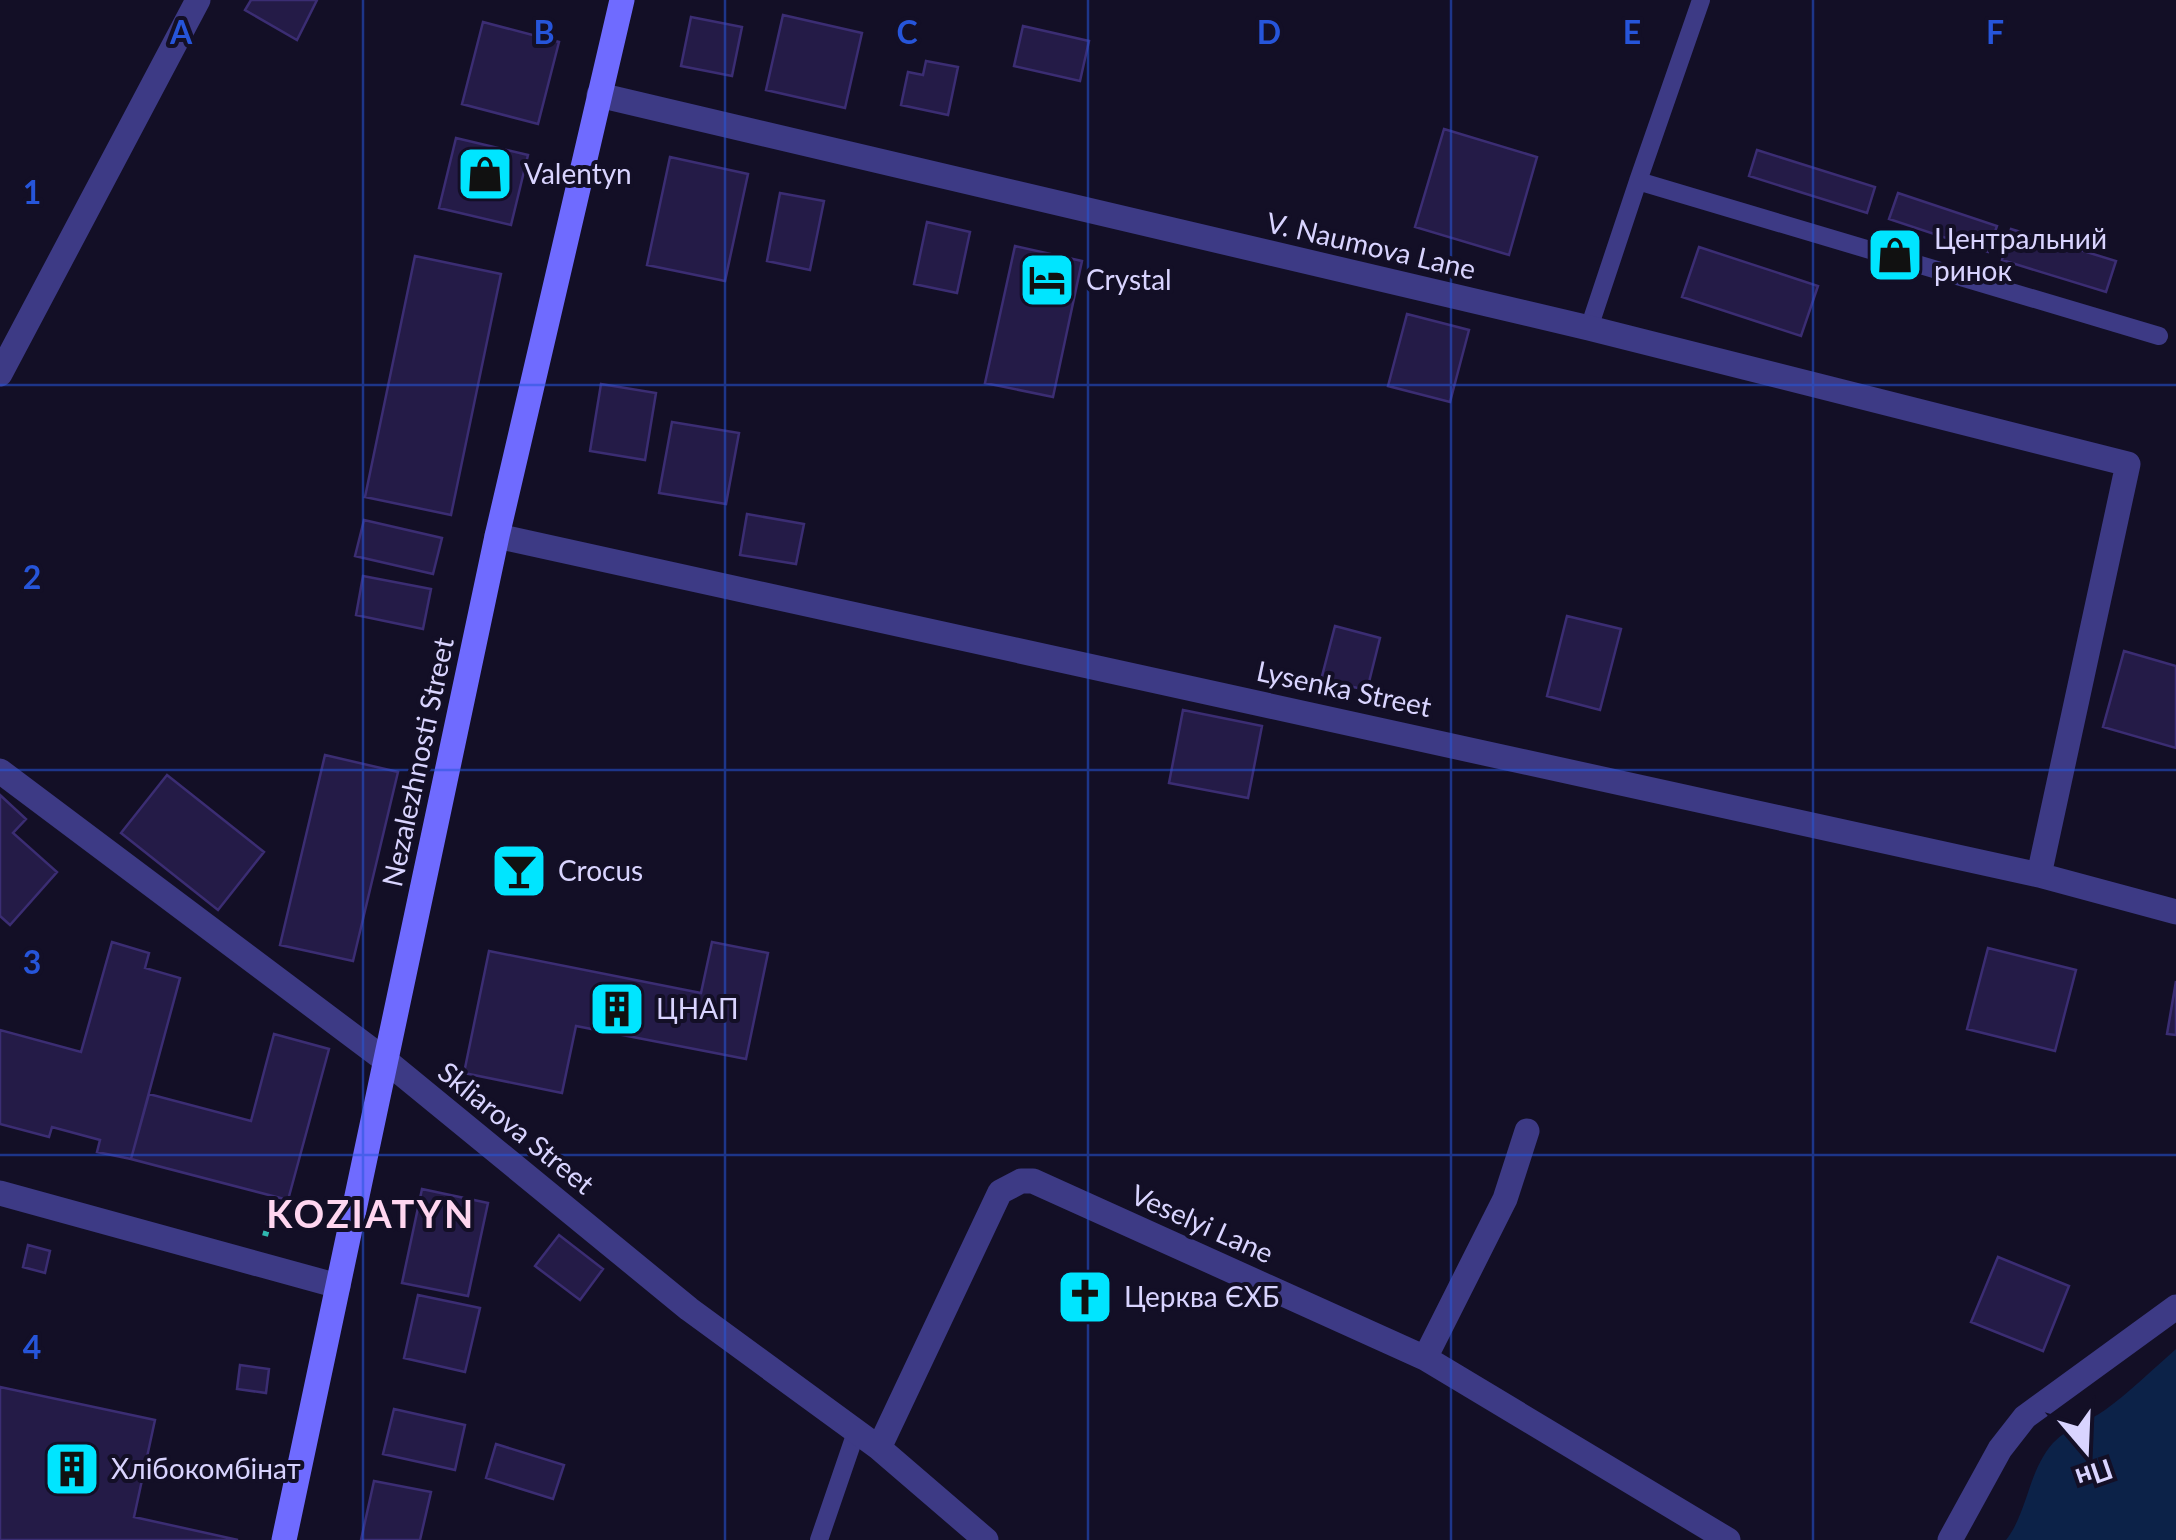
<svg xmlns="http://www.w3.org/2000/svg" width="2176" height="1540" font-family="Lato,sans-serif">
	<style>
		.water { fill: #0c2248 }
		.building { fill: #241b47; stroke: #3b2d73; stroke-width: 2.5 }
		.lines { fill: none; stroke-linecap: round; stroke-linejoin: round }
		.path { stroke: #2fb8b0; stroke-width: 6; stroke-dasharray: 5 8; stroke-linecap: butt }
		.lane { stroke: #3d3a85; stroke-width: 18 }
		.street { stroke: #3d3a85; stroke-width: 25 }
		.secondary { stroke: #6f6bff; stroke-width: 25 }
		.grid { fill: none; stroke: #2655da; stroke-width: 2.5; stroke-opacity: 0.55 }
		.labels { text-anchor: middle; stroke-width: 8; stroke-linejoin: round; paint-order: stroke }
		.poi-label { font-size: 28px; fill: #d9d4ff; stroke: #130f26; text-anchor: start }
		.street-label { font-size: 28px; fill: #d9d4ff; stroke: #130f26 }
		.district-label { font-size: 38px; font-weight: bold; letter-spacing: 2.5px; fill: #ffd6f0; stroke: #130f26 }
		.grid-label { font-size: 32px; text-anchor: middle; font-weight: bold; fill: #2655da; stroke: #130f26; stroke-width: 8; stroke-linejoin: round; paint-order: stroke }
	</style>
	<rect width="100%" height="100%" fill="#130f26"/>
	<path class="water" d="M2176 1349V1540H2006C2028 1512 2028 1471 2053 1443 2068 1427 2088 1422 2105 1410 2130 1392 2153 1369 2176 1349Z"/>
	<path class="building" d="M251 0H317L297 40 245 10Z
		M251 0H317L297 40 245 10Z
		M783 15 862 33 845 108 766 90Z
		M691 17 742 27 732 76 681 66Z
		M483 22 559 42 538 124 462 104Z
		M1023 26 1089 41 1080 81 1014 66Z
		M926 61 958 67 948 115 901 105 908 72 923 75Z
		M1444 129 1537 157 1509 255 1415 227Z
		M456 138 528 155 511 225 439 208Z
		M1757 150 1875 187 1867 213 1749 176Z
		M670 157 748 174 725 281 647 265Z
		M780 193 824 201 810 270 767 261Z
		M1898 193 1997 226 1988 252 1889 219Z
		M927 222 970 232 957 293 914 284Z
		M2011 229 2116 261 2106 292 2002 260Z
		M1015 246 1082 261 1053 397 985 383Z
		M1699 247 1818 286 1801 336 1682 297Z
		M415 256 501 274 451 515 365 497Z
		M1407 314 1469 330 1450 402 1388 386Z
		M601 384 656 393 645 460 590 451Z
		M672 422 739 433 726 504 659 493Z
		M747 514 804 524 796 564 740 555Z
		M364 520 442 538 433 574 355 556Z
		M363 576 431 589 423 629 356 615Z
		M1567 616 1621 629 1600 710 1547 696Z
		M1335 626 1380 638 1367 690 1321 680Z
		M2124 651 2176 666V748L2103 727Z
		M1183 710 1262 726 1248 798 1169 783Z
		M325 755 398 772 353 961 280 945Z
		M167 775 264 852 218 910 121 833Z
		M0 795 26 819 13 833 57 872 10 925 0 916Z
		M112 942 149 953 145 968 180 978 131 1159 97 1152 100 1140 52 1127 49 1137 0 1124V1030L81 1052Z
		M712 942 768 953 746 1059 576 1026 562 1093 464 1073 489 951 701 993Z
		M1988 948 2076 970 2055 1051 1967 1029Z
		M2176 981V1035L2167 1034Z
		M274 1034 329 1049 288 1200 131 1159 149 1094 251 1121Z
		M422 1189 488 1203 468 1296 402 1283Z
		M559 1235 603 1269 580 1300 535 1266Z
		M28 1245 50 1251 45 1273 23 1267Z
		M1998 1257 2069 1286 2043 1351 1971 1322Z
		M418 1295 480 1308 465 1372 404 1358Z
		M240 1365 269 1369 266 1393 237 1389Z
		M0 1387 155 1420 134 1517 238 1540H0Z
		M394 1409 465 1425 455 1470 383 1454Z
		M496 1444 564 1465 553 1499 486 1478Z
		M374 1481 431 1492 420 1540H361Z"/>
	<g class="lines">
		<path class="path" d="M265 1236 271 1214"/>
		<path class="lane" d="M1638 181 1701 0
			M1589 328 1638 181 2159 336
			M819 1540 855 1435"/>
		<path class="street" d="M599 95 1589 328 2128 464 2039 875
			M0 374 198 0
			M497 536 2039 875 2176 912
			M0 771 385 1060 689 1309 879 1448 986 1540
			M0 1193 338 1286
			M1425 1358 1505 1199 1527 1131
			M879 1448 1000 1192 1021 1181H1033L1425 1358 1728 1540
			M1950 1540 2000 1449 2025 1417 2176 1307"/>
		<path class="secondary" d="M284 1540 497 536 622 0"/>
	</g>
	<path class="grid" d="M363 0V1540M725 0V1540M1088 0V1540M1451 0V1540M1813 0V1540M0 385H2176M0 770H2176M0 1155H2176"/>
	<defs>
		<g id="shop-square" transform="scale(2.875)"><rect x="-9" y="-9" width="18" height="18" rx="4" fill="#00e5ff" stroke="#130f26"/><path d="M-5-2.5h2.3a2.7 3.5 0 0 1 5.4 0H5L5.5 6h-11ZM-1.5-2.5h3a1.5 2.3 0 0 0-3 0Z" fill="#111"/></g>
		<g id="hotel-square" transform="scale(2.875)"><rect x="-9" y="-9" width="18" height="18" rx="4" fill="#00e5ff" stroke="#130f26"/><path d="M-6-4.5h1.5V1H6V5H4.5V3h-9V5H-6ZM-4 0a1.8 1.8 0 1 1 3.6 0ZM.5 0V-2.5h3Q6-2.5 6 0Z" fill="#111"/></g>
		<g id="bar-square" transform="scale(2.875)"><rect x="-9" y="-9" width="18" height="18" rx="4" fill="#00e5ff" stroke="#130f26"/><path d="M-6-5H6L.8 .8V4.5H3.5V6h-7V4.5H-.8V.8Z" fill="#111"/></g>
		<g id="building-square" transform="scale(2.875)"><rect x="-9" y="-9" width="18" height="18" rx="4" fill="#00e5ff" stroke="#130f26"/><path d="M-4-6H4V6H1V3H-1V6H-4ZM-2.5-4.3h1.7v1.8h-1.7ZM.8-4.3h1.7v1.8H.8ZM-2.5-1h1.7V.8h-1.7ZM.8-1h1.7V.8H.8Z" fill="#111"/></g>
		<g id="church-square" transform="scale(2.875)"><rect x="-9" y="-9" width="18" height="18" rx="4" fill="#00e5ff" stroke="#130f26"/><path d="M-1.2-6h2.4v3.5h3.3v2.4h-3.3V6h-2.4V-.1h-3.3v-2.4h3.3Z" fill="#111"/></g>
	</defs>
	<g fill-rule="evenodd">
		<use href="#shop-square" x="485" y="174"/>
		<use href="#shop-square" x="1895" y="255"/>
		<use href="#hotel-square" x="1047" y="280"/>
		<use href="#bar-square" x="519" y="871"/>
		<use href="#building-square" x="617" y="1009"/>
		<use href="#church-square" x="1085" y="1297"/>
		<use href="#building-square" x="72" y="1469"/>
	</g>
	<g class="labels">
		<g class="poi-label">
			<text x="524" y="184">Valentyn</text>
			<text x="1934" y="249">Центральний<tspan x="1934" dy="32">ринок</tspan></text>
			<text x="1086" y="290">Crystal</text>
			<text x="558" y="881">Crocus</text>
			<text x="656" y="1019">ЦНАП</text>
			<text x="1124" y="1307">Церква ЄХБ</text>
			<text x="111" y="1479">Хлібокомбінат</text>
		</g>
		<g class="street-label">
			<text transform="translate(1371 246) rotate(13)" y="10">V. Naumova Lane</text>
			<text transform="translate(1344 689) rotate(12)" y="10">Lysenka Street</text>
			<text transform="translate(418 762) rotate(-78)" y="10">Nezalezhnosti Street</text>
			<text transform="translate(516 1128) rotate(39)" y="10">Skliarova Street</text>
			<text transform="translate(1202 1224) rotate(24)" y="10">Veselyi Lane</text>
		</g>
		<g class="district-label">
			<text x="371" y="1228">KOZIATYN</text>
		</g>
	</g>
	<g class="grid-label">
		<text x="181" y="44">A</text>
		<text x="544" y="44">B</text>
		<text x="907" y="44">C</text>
		<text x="1269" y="44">D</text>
		<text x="1632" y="44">E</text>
		<text x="1995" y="44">F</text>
		<text x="32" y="204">1</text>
		<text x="32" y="589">2</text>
		<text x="32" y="974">3</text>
		<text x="32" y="1359">4</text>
	</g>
	<g transform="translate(2086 1450) rotate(161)" stroke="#130f26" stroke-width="8" paint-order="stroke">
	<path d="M0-8L18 38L0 25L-18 38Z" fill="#d9d4ff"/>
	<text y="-15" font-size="28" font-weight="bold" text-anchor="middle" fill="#d9d4ff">Пн</text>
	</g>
</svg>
